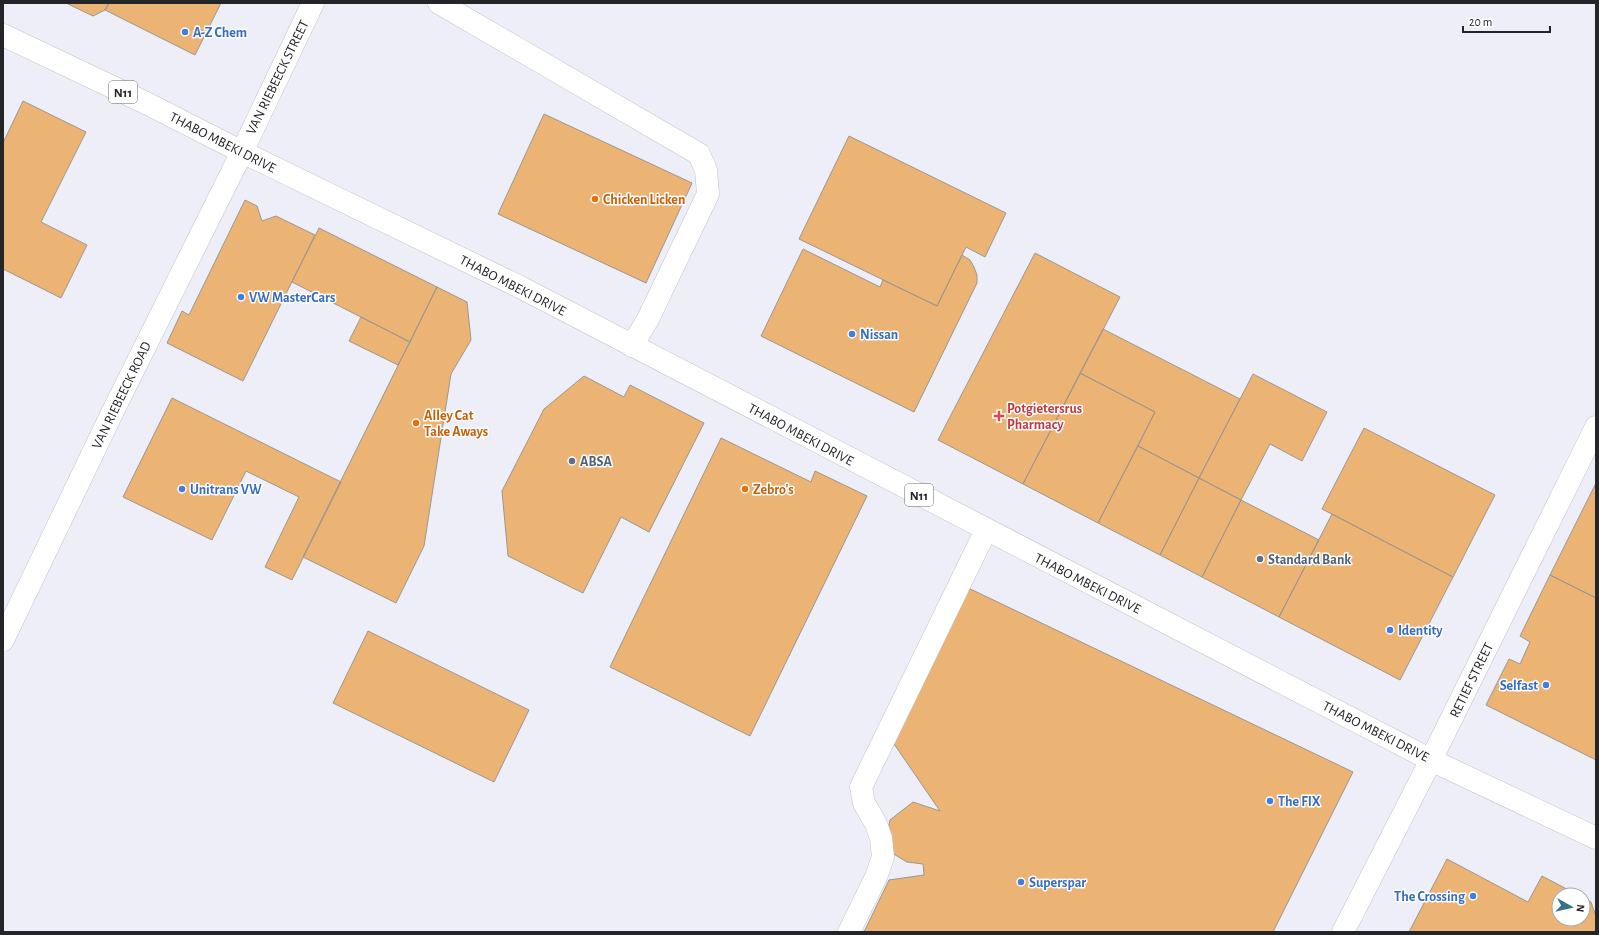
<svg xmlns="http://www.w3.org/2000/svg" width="1599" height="935" font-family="'Alegreya Sans',sans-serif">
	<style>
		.building { fill: #ebb374; stroke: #9d9790 }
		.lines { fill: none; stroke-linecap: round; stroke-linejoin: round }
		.minor-casing { stroke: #c1c3cb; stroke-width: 23 }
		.major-casing { stroke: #c1c3cb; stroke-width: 23 }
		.highway-casing { stroke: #c1c3cb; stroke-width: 23 }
		.minor { stroke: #fff; stroke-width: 22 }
		.major { stroke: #fff; stroke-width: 22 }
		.highway { stroke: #fff; stroke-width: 22 }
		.shop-dot { fill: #3f7fe0; stroke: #fff; stroke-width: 1.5 }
		.food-dot { fill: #e8710a; stroke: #fff; stroke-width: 1.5 }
		.health-dot { fill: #e0444e; stroke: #fff; stroke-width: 1.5 }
		.service-dot { fill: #5c6f8a; stroke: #fff; stroke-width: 1.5 }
		.labels { text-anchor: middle; stroke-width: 3; stroke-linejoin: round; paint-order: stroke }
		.shield { fill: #fff; stroke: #666668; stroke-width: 1 }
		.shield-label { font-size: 13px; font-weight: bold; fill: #242528 }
		.shop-label { font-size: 14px; font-weight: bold; fill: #366cbe; stroke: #fff; text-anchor: start }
		.street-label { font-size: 14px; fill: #242528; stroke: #fff }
		.food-label { font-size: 14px; font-weight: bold; fill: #c56008; stroke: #fff; text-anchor: start }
		.health-label { font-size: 14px; font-weight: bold; fill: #be3a42; stroke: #fff; text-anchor: start }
		.service-label { font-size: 14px; font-weight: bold; fill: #4e5e75; stroke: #fff; text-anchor: start }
	</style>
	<rect width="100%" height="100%" fill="#edeef7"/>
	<path class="building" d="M66 3H109L105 10 93 16Z
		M109 3H221L195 55 105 10Z
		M23 101 86 132 41 222 87 245 61 298 3 269V143Z
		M544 114 692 183 646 283 498 214Z
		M849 136 1006 213 985 257 966 247 937 306 799 239Z
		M245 200 257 206 262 221 276 216 315 235 243 381 167 343 182 311 189 315Z
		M319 228 437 287 410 342 292 282Z
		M803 249 880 287 883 280 937 306 962 255 970 260 974 267 977 275V283L914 412 761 336Z
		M1035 253 1120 297 1023 484 938 440Z
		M437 287 467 302 471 340 451 374 424 546 396 603 303 557Z
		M361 317 410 342 398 365 349 341Z
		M1103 329 1240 399 1199 478 1138 446 1155 412 1080 373Z
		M1080 373 1155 412 1098 523 1023 484Z
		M1253 374 1327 412 1302 461 1270 444 1241 500 1199 478Z
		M584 376 624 397 630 385 704 423 649 532 621 517 583 593 508 556 502 491 544 409Z
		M172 398 341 482 292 580 265 567 299 497 246 471 212 540 123 497Z
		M1364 428 1495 495 1453 577 1322 509Z
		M721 438 811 482 815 471 867 496 750 736 610 667Z
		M1138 446 1199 478 1160 555 1098 523Z
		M1199 478 1241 500 1202 577 1160 555Z
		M1596 483V598L1550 575Z
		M1241 500 1319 540 1279 617 1202 577Z
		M1332 514 1453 577 1400 680 1279 617Z
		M1550 575 1596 598V760L1486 705 1509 659 1520 664 1530 642 1520 636Z
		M962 585 1353 772 1273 932H864L889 880 924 875 923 864 907 862 892 853 887 834 890 820 913 802 940 811 892 741Z
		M368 631 529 710 494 782 333 703Z
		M1447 859 1528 902 1542 876 1578 895H1559V919H1583V898L1591 902 1596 916V932H1409Z"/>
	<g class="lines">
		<g class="minor-casing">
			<path id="minor" d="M439 3 699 154 706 170 708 194 648 319 632 346
				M242 152 313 3
				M849 932 876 877 883 857 881 838 876 824 864 803 861 787 986 530
				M1343 932 1431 760 1596 427"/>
		</g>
		<g class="major-casing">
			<path id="major" d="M3 640 114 409 242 152"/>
		</g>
		<g class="highway-casing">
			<path id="highway" d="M3 35 148 104 242 152 520 287 1431 760 1596 838"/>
		</g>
		<use href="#minor" class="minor"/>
		<use href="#major" class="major"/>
		<use href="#highway" class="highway"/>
	</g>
	<g class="shop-dot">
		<circle cx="185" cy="32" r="4"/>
		<circle cx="241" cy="297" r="4"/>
		<circle cx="852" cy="334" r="4"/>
		<circle cx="182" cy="489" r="4"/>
		<circle cx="1390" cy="630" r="4"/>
		<circle cx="1546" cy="685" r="4"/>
		<circle cx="1270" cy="801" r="4"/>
		<circle cx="1021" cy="882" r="4"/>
		<circle cx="1473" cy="896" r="4"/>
	</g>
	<g class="food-dot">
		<circle cx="595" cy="199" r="4"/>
		<circle cx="416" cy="423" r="4"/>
		<circle cx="745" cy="489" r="4"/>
	</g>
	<path class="health-dot" d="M997 410h4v4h4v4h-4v4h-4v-4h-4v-4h4z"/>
	<g class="service-dot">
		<circle cx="572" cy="461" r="4"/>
		<circle cx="1260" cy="559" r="4"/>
	</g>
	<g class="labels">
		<g class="shield">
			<rect x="109" y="81" width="28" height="22" rx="3"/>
			<rect x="905" y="484" width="28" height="22" rx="3"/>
		</g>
		<g class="shield-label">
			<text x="123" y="97">N11</text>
			<text x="919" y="500">N11</text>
		</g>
		<g class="shop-label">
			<text x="193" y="37">A-Z Chem</text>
			<text x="249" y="302">VW MasterCars</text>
			<text x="860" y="339">Nissan</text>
			<text x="190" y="494">Unitrans VW</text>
			<text x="1398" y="635">Identity</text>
			<text x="1538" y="690" text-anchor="end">Selfast</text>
			<text x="1278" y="806">The FIX</text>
			<text x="1029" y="887">Superspar</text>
			<text x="1465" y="901" text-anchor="end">The Crossing</text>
		</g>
		<g class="street-label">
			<text transform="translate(277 77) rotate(-64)" y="5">VAN RIEBEECK STREET</text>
			<text transform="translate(223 142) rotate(27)" y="5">THABO MBEKI DRIVE</text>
			<text transform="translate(513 285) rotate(27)" y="5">THABO MBEKI DRIVE</text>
			<text transform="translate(121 395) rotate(-64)" y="5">VAN RIEBEECK ROAD</text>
			<text transform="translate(801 434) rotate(28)" y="5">THABO MBEKI DRIVE</text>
			<text transform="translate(1088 583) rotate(27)" y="5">THABO MBEKI DRIVE</text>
			<text transform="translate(1471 680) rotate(-64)" y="5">RETIEF STREET</text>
			<text transform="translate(1376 731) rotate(27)" y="5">THABO MBEKI DRIVE</text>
		</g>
		<g class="food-label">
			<text x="603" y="204">Chicken Licken</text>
			<text x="424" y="420">Alley Cat<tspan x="424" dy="16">Take Aways</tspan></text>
			<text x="753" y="494">Zebro's</text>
		</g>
		<g class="health-label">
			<text x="1007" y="413">Potgietersrus<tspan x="1007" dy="16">Pharmacy</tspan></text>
		</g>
		<g class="service-label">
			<text x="580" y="466">ABSA</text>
			<text x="1268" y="564">Standard Bank</text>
		</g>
	</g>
	<rect width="1599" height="935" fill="none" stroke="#242528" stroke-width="8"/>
	<g transform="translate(1571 907) rotate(98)"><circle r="19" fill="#ffffff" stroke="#a7a8a9"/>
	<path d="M0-3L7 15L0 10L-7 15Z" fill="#37728a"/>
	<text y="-6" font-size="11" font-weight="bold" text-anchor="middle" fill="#242528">N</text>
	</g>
	<path d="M1463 26v6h87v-6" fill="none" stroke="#242528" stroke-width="2"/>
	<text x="1469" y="26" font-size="12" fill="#242528" stroke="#ffffff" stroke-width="3" paint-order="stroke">20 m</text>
</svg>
